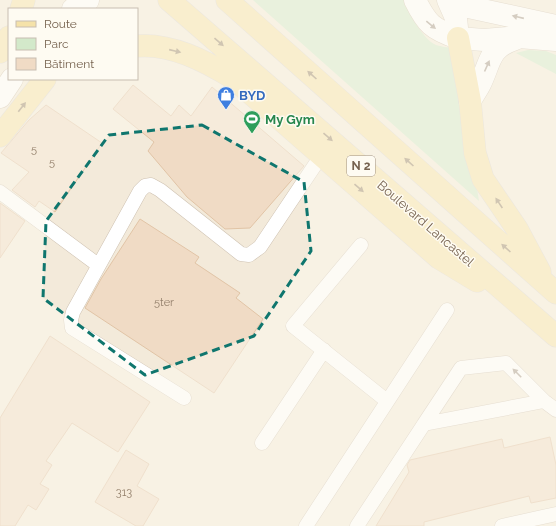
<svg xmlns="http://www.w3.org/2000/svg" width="556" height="526" font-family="Raleway,sans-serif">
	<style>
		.residential { fill: #f3eada; fill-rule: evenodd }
		.green { fill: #d3e9ca }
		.building { fill: #f0dbc5; stroke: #e1c4a6 }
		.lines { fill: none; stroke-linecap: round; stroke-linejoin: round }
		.lane-casing { stroke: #cec1b1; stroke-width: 15 }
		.street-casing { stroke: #cec1b1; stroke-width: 23 }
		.secondary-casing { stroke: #d0c2af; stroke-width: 23 }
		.primary-casing { stroke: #d9d3ce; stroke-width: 23 }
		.lane { stroke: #fff; stroke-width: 14 }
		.street { stroke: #fff; stroke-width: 22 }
		.secondary { stroke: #fff; stroke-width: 22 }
		.primary { stroke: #f5e2a9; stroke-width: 22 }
		.oneway { fill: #a6998d }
		.oneway2 { fill: #9c886a }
		.marked { fill: none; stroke: #0f766e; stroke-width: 3; stroke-dasharray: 8 5; stroke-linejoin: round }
		.labels { text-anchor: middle; stroke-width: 3; stroke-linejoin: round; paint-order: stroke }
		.number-label { font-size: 11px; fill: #94806c }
		.shield { fill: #fefbf2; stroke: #9f9080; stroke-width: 1 }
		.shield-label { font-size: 12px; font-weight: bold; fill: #76624f }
		.shop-label { font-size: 13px; font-weight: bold; fill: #366cbe; stroke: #fefbf2; text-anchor: start }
		.leisure-label { font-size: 13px; font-weight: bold; fill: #27864d; stroke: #fefbf2; text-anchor: start }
		.street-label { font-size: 13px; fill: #76624f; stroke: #fefbf2 }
	</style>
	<rect width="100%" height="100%" fill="#fcf7ec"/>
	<path class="residential" d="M0 0H556V526H0ZM9 9H137V79H9Z"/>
	<path class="green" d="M253 0H404C409 13 422 37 434 44 439 47 449 47 455 49L479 201Z
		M528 50 546 51 556 55V74L516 53Z"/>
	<path class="building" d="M133 85 171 116 179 105 191 116 212 87 304 166 250 228 225 229 187 197 148 151 154 142 113 109Z
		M46 105 102 143 55 212 39 201 35 207 12 190 29 172 1 153 29 120Z
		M0 203 25 221 0 258Z
		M140 219 199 257 195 263 240 293 236 298 263 319 214 393 85 308 101 279Z
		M50 336 150 402 118 452 72 423 46 461 52 465 40 484 49 489 36 510 28 505 15 526H0V418Z
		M550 437 556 465V498L531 503 529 496 424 522V526H376L409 472 407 465 410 460 502 439 504 448Z
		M126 450 149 464 137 486 159 499 143 526H136L95 502Z"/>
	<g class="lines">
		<g class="lane-casing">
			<path id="lane" d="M0 192 98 265
				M361 245 293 326 387 401
				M184 398 72 328 71 320 73 312 140 191 145 186 151 185 160 190 241 254 249 255 260 247 321 156
				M424 424 461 368 506 363 544 401
				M262 443 324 350
				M306 526 447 310
				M357 526 424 424 544 401 556 410
				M502 526 556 514"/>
		</g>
		<g class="street-casing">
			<path id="street" d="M450 3 556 26
				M458 38 484 40 519 37 556 40
				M470 101C473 95 477 90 480 84 491 62 488 48 515 39"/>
		</g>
		<g class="secondary-casing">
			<path id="secondary" d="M415 0C427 24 432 29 458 38L456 18 448 0
				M73 9 88 0
				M0 97 12 79"/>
		</g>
		<g class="primary-casing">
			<path id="primary" d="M169 0 556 336
				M227 0 556 293
				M21 9 24 0
				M458 38 470 101 475 153 483 179 517 229 540 272
				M137 46C171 43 205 61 233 78L439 258 477 281
				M0 52 9 37
				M0 136 45 79"/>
		</g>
		<use href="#lane" class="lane"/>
		<use href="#street" class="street"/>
		<use href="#secondary" class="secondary"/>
		<use href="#primary" class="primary"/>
	</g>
	<defs><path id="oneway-solid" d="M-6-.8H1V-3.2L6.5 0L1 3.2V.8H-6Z"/></defs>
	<g class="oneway">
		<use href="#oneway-solid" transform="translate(518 17) rotate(-167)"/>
		<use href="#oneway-solid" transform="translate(431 25) rotate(39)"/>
		<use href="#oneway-solid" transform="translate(487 66) rotate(-66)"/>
		<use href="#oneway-solid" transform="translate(517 373) rotate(-135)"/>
	</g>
	<g class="oneway2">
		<use href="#oneway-solid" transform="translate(219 42) rotate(41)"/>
		<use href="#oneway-solid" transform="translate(175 51) rotate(13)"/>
		<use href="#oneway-solid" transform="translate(312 75) rotate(-138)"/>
		<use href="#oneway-solid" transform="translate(22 107) rotate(-52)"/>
		<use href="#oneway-solid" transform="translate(328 137) rotate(41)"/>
		<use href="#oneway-solid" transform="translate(409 162) rotate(-138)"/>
		<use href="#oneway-solid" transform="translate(359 188) rotate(41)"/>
		<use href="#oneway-solid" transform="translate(499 203) rotate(-124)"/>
		<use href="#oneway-solid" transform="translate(506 248) rotate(-138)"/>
	</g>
	<path d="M0 0H556V526H0ZM202 125 304 182 311 251 254 336 145 375 43 298 46 221 109 135Z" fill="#fcf7ec" fill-opacity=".55" fill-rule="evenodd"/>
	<path class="marked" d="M202 125 304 182 311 251 254 336 145 375 43 298 46 221 109 135Z"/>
	<defs>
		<g id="shop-pin" transform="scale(0.9)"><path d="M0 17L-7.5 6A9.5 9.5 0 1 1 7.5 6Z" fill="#3f7fe0" stroke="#fefbf2"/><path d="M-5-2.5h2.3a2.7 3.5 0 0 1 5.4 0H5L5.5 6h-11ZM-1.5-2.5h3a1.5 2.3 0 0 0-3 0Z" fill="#fff"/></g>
		<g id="stadium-pin" transform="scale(0.9)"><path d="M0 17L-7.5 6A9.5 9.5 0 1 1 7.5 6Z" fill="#2e9e5b" stroke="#fefbf2"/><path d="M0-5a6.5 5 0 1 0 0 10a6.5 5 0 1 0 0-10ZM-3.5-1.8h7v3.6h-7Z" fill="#fff"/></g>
	</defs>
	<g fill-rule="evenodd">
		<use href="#shop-pin" x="226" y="95"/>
		<use href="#stadium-pin" x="252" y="119"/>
	</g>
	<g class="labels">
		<g class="number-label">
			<text x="34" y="153">5</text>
			<text x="52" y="166">5</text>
			<text x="164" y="306">5ter</text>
			<text x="124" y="496">313</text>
		</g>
		<rect class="shield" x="347" y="156" width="28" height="20" rx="3"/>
		<g class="shield-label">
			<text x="361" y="170">N 2</text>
		</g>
		<g class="shop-label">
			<text x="239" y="100">BYD</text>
		</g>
		<g class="leisure-label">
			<text x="265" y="124">My Gym</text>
		</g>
		<g class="street-label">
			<text transform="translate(426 223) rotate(41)" y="5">Boulevard Lancastel</text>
		</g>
	</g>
	<rect x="8" y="8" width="130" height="72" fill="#fefbf2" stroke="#c8beb1"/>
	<rect x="16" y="21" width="20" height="6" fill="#f5e2a9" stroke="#c8beb1"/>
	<text x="44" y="28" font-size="12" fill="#76624f">Route</text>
	<rect x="16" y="38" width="20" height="12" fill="#d3e9ca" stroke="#c8beb1"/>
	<text x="44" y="48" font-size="12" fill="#76624f">Parc</text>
	<rect x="16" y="58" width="20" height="12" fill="#f0dbc5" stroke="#c8beb1"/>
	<text x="44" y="68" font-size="12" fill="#76624f">Bâtiment</text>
</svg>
